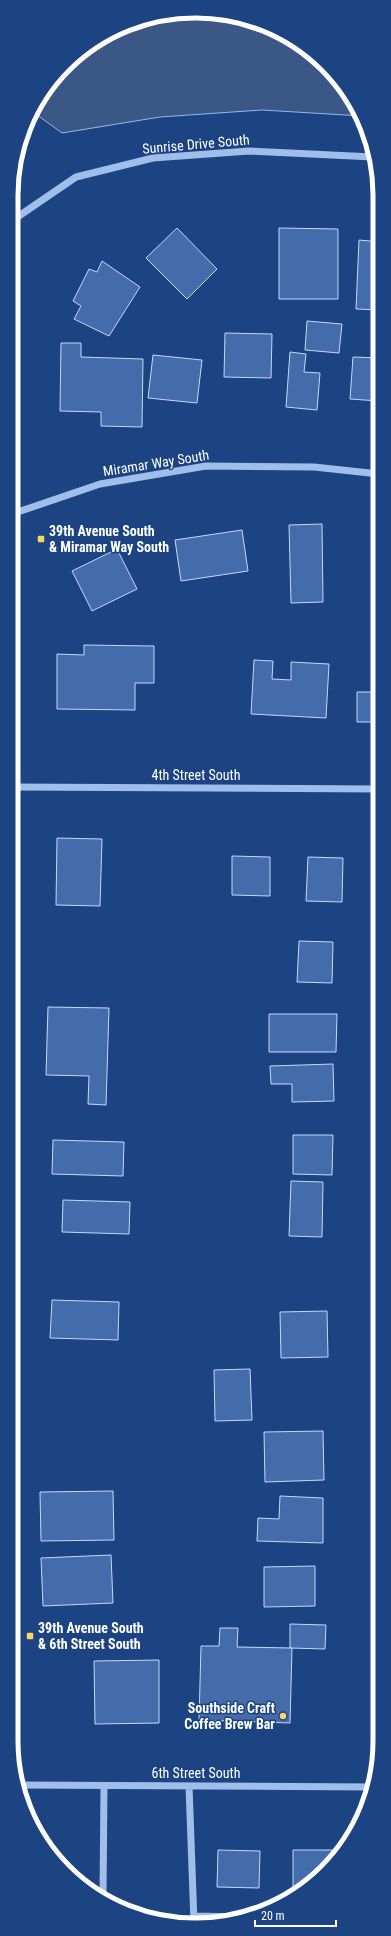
<svg xmlns="http://www.w3.org/2000/svg" width="391" height="1936" font-family="'Roboto Condensed',sans-serif">
	<style>
		.water { fill: #3b5786; stroke: #94b8ec }
		.building { fill: #446cab; stroke: #c6d9f7 }
		.lines { fill: none; stroke-linecap: round; stroke-linejoin: round }
		.minor { stroke: #a1beea; stroke-width: 7 }
		.poi-dot { fill: #fad65f; stroke: #1c4382; stroke-width: 1.5 }
		.labels { text-anchor: middle; stroke-width: 3; stroke-linejoin: round; paint-order: stroke }
		.street-label { font-size: 14px; fill: #fff; stroke: #1c4382 }
		.poi-label { font-size: 14px; font-weight: bold; fill: #fff; stroke: #1c4382; text-anchor: start }
		.rim { fill: none; stroke: #fff; stroke-width: 5 }
	</style>
	<rect width="100%" height="100%" fill="#1c4382"/>
	<path class="water" d="M219 13 277 30 326 65 362 116 262 110 160 117 62 133 33 112 36 103 83 49 148 17Z"/>
	<path class="building" d="M177 228 217 269 187 299 146 258Z
		M279 228 338 229V299H279Z
		M359 240 380 242 379 310 356 309Z
		M102 261 140 287 109 336 74 319 81 306 73 301 89 269 97 272Z
		M307 321 342 324 339 353 305 350Z
		M225 333 272 334 271 378 224 377Z
		M61 343H81V357L143 359 142 427 101 426V412L60 411Z
		M290 352 306 354 304 372 320 373 317 410 286 407Z
		M153 355 202 360 197 403 148 398Z
		M353 357 379 358V401L350 399Z
		M322 524 323 602 291 603 289 525Z
		M242 530 248 571 181 581 175 540Z
		M117 549 137 589 92 611 72 571Z
		M84 645 154 646V683H135V710L57 709V654L84 655Z
		M254 660 273 661 272 679 291 680V662L329 664 326 718 251 714Z
		M357 692H379V722H357Z
		M57 838 102 839 100 906 56 905Z
		M232 856 270 857V896L232 895Z
		M308 857 343 858 342 902 306 901Z
		M299 941 333 942 332 983 297 982Z
		M48 1007 109 1008 106 1105 88 1104 89 1076 46 1075Z
		M269 1014H337L336 1052H269Z
		M333 1064 334 1101 292 1102V1084H271L270 1066Z
		M293 1135H333L332 1175 293 1174Z
		M53 1140 124 1142 123 1176 52 1174Z
		M291 1181 323 1182 322 1237 289 1236Z
		M63 1200 130 1202 129 1234 62 1232Z
		M52 1300 119 1302 118 1340 50 1338Z
		M327 1311 328 1357 281 1358 280 1312Z
		M250 1369 252 1420 215 1421 214 1370Z
		M323 1431 324 1480 265 1482 264 1432Z
		M113 1491 114 1540 41 1541 40 1492Z
		M280 1496 323 1498V1543L257 1541 258 1518 279 1519Z
		M111 1555 113 1603 43 1606 41 1558Z
		M315 1566V1606L264 1607V1567Z
		M290 1624 326 1625 325 1649 290 1648Z
		M220 1628H238L237 1647 292 1648 290 1723 199 1720 201 1646H219Z
		M159 1660V1723L95 1724 94 1661Z
		M218 1850 260 1851 259 1888 217 1887Z
		M293 1850H340L317 1879 299 1890H293Z"/>
	<g class="lines">
		<path class="minor" d="M13 220 76 177 153 158 249 151 373 157
			M12 514 100 484 206 466 314 467 379 474
			M12 787 379 789
			M20 1785 372 1787
			M189 1786 194 1923
			M103 1896 104 1786
			M194 1916 245 1917"/>
	</g>
	<g class="poi-dot">
		<rect x="37" y="535" width="8" height="8" rx="2"/>
		<rect x="26" y="1632" width="8" height="8" rx="2"/>
		<circle cx="283" cy="1716" r="4"/>
	</g>
	<g class="labels">
		<g class="street-label">
			<text transform="translate(196 144) rotate(-5)" y="5">Sunrise Drive South</text>
			<text transform="translate(156 463) rotate(-9)" y="5">Miramar Way South</text>
			<text x="196" y="780">4th Street South</text>
			<text x="196" y="1778">6th Street South</text>
		</g>
		<g class="poi-label">
			<text x="49" y="536">39th Avenue South<tspan x="49" dy="16">&amp; Miramar Way South</tspan></text>
			<text x="38" y="1633">39th Avenue South<tspan x="38" dy="16">&amp; 6th Street South</tspan></text>
			<text x="275" y="1713" text-anchor="end">Southside Craft<tspan x="275" dy="16">Coffee Brew Bar</tspan></text>
		</g>
	</g>
	<path d="M0 0H391V1936H0ZM195 18H196A177 177 0 0 1 373 195V1741A177 177 0 0 1 196 1918H195A177 177 0 0 1 18 1741V195A177 177 0 0 1 195 18Z" fill="#1c4382" fill-rule="evenodd"/>
	<path class="rim" d="M195 18H196A177 177 0 0 1 373 195V1741A177 177 0 0 1 196 1918H195A177 177 0 0 1 18 1741V195A177 177 0 0 1 195 18Z"/>
	<path d="M255 1920v6h81v-6" fill="none" stroke="#ffffff" stroke-width="2"/>
	<text x="261" y="1920" font-size="12" fill="#ffffff" stroke="#1c4382" stroke-width="3" paint-order="stroke">20 m</text>
</svg>
